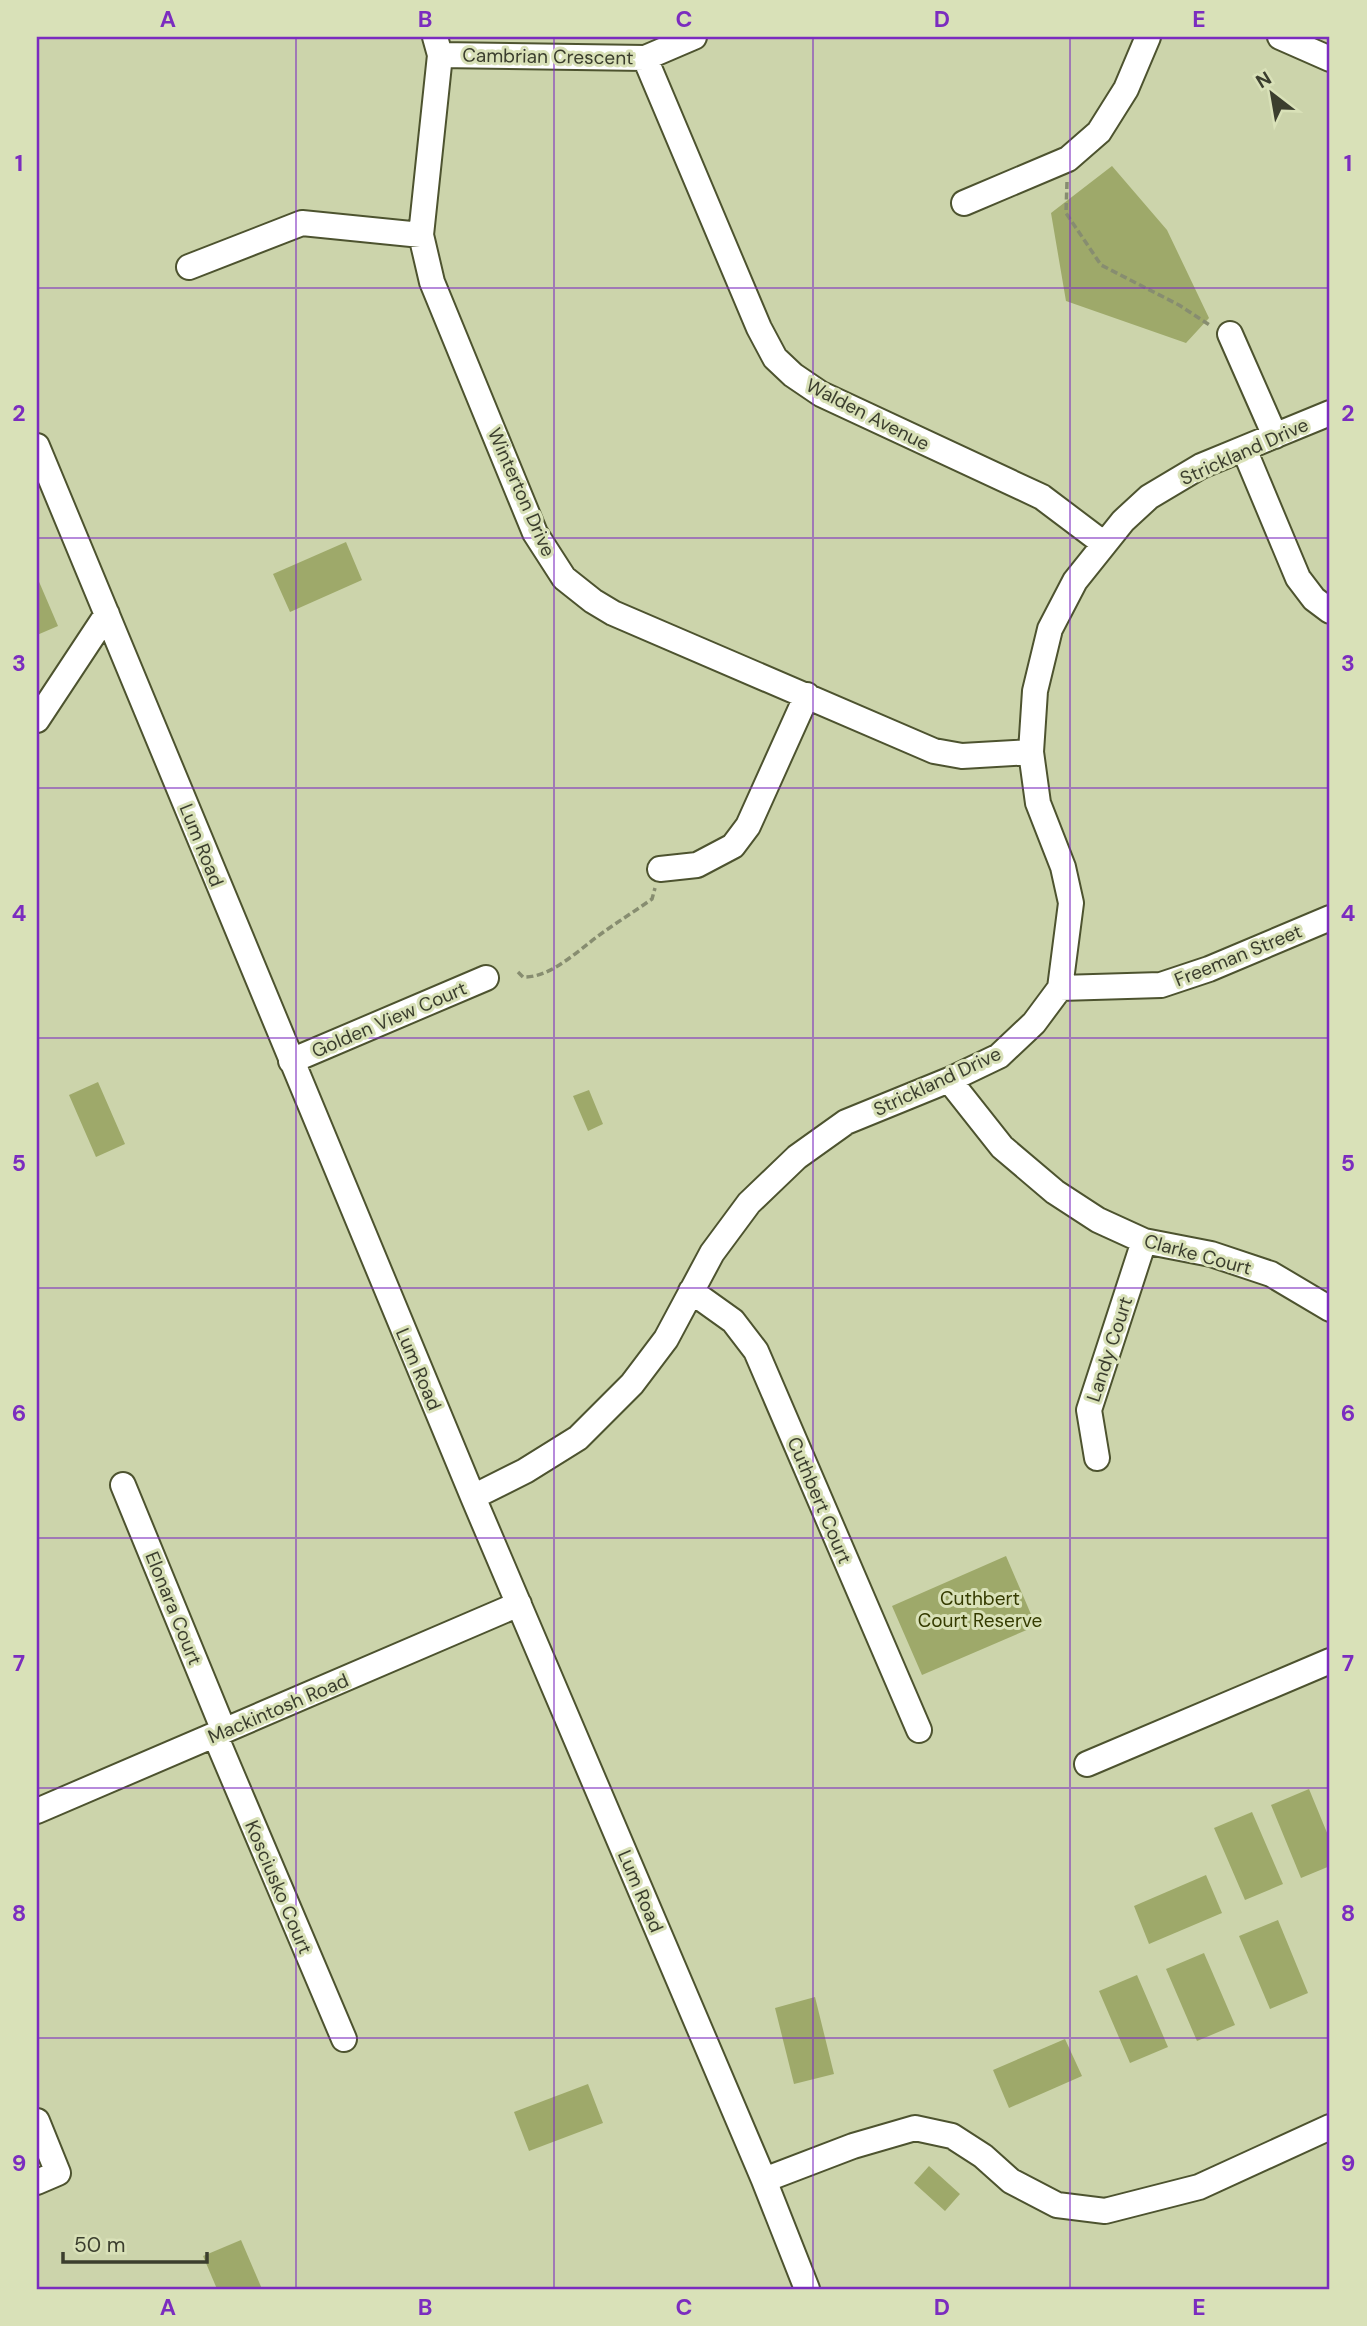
<svg xmlns="http://www.w3.org/2000/svg" width="1367" height="2326" font-family="'DM Sans',sans-serif">
	<style>
		.green { fill: #9ea96a }
		.lines { fill: none; stroke-linecap: round; stroke-linejoin: round }
		.minor-casing { stroke: #4d532f; stroke-width: 28 }
		.path { stroke: #878d70; stroke-width: 3.5; stroke-dasharray: 7 3.5; stroke-linecap: butt }
		.minor { stroke: #fff; stroke-width: 24 }
		.grid { fill: none; stroke: #7b2cbf; stroke-width: 2; stroke-opacity: 0.55 }
		.labels { text-anchor: middle; stroke-width: 6; stroke-linejoin: round; paint-order: stroke }
		.street-label { font-size: 19px; fill: #3b3e2e; stroke: #d9e1b8 }
		.park-label { font-size: 19px; fill: #353b00; stroke: #d9e1b8 }
		.neatline { fill: none; stroke: #7b2cbf; stroke-width: 2.5 }
		.grid-label { font-size: 23px; text-anchor: middle; font-weight: bold; fill: #7b2cbf }
	</style>
	<rect width="100%" height="100%" fill="#ccd4ab"/>
	<path class="green" d="M1112 166 1167 230 1209 318 1186 343 1066 301 1051 213Z
		M346 542 362 580 290 612 273 574Z
		M37 577 58 626 37 635Z
		M98 1082 125 1144 96 1157 69 1095Z
		M589 1090 603 1124 588 1131 573 1096Z
		M1006 1556 1036 1626 922 1675 892 1606Z
		M1309 1789 1330 1840V1866L1301 1878 1271 1805Z
		M1252 1812 1283 1884 1245 1900 1214 1828Z
		M1206 1875 1222 1913 1149 1944 1134 1906Z
		M1278 1920 1308 1993 1270 2009 1239 1936Z
		M1204 1953 1235 2025 1197 2041 1166 1969Z
		M1137 1975 1168 2047 1130 2063 1099 1991Z
		M815 1997 834 2074 794 2084 775 2008Z
		M1065 2039 1082 2076 1009 2108 993 2070Z
		M588 2084 603 2123 529 2151 514 2112Z
		M929 2166 960 2194 945 2211 914 2183Z
		M241 2240 262 2289H217L203 2256Z"/>
	<g class="lines">
		<g class="minor-casing">
			<path id="minor" d="M435 37 440 55 421 235 432 282 535 533 564 578 593 601 613 613 934 751 962 756 1031 752
				M1280 37 1330 59
				M440 55 645 58 694 37
				M645 58 759 328 775 358 793 375 821 394 1042 497 1103 543
				M964 203 1068 159 1099 132 1126 89 1148 37
				M189 267 302 223 421 235
				M1230 334 1275 436
				M37 446 473 1497 764 2180 807 2289
				M1244 449 1298 578 1314 599 1330 611
				M37 720 107 614
				M660 869 697 865 733 846 748 826 807 695
				M1060 988 1161 985 1209 969 1330 918
				M291 1061 486 978
				M949 1080 1002 1147 1055 1192 1098 1220 1144 1241 1211 1254 1271 1274 1330 1309
				M691 1291 733 1321 756 1351 919 1730
				M1097 1458 1089 1410 1144 1241
				M123 1485 224 1731
				M473 1497 525 1471 578 1438 632 1384 666 1339 712 1253 749 1203 797 1157 846 1122 949 1080 999 1056 1034 1023 1060 988 1071 903 1063 867 1038 803 1031 752 1035 691 1050 629 1075 581 1123 521 1149 497 1201 466 1330 413
				M215 1735 344 2039
				M1087 1764 1330 1661
				M37 1811 519 1604
				M37 2121 58 2173 37 2182
				M764 2180 853 2146 915 2128 952 2136 983 2156 1011 2181 1057 2205 1105 2211 1199 2187 1330 2127"/>
		</g>
		<path class="path" d="M1067 182 1066 213 1101 265 1179 305 1211 326
			M518 972 523 977C547 978 571 957 589 943 609 927 631 914 652 899L655 888"/>
		<use href="#minor" class="minor"/>
	</g>
	<path class="grid" d="M296 37V2289M554 37V2289M813 37V2289M1070 37V2289M37 288H1330M37 538H1330M37 788H1330M37 1038H1330M37 1288H1330M37 1538H1330M37 1788H1330M37 2038H1330"/>
	<g class="labels">
		<g class="street-label">
			<text transform="translate(548 56) rotate(1)" y="7">Cambrian Crescent</text>
			<text transform="translate(868 414) rotate(27)" y="7">Walden Avenue</text>
			<text transform="translate(1244 451) rotate(-24)" y="7">Strickland Drive</text>
			<text transform="translate(522 492) rotate(66)" y="7">Winterton Drive</text>
			<text transform="translate(202 845) rotate(68)" y="7">Lum Road</text>
			<text transform="translate(1238 955) rotate(-22)" y="7">Freeman Street</text>
			<text transform="translate(389 1019) rotate(-23)" y="7">Golden View Court</text>
			<text transform="translate(937 1081) rotate(-25)" y="7">Strickland Drive</text>
			<text transform="translate(1198 1254) rotate(15)" y="7">Clarke Court</text>
			<text transform="translate(1109 1349) rotate(-72)" y="7">Landy Court</text>
			<text transform="translate(419 1369) rotate(67)" y="7">Lum Road</text>
			<text transform="translate(820 1500) rotate(67)" y="7">Cuthbert Court</text>
			<text transform="translate(174 1608) rotate(68)" y="7">Elonara Court</text>
			<text transform="translate(278 1708) rotate(-23)" y="7">Mackintosh Road</text>
			<text transform="translate(279 1887) rotate(67)" y="7">Kosciusko Court</text>
			<text transform="translate(641 1891) rotate(67)" y="7">Lum Road</text>
		</g>
		<g class="park-label">
			<text x="980" y="1605">Cuthbert<tspan x="980" dy="22">Court Reserve</tspan></text>
		</g>
	</g>
	<rect width="1367" height="2326" fill="none" stroke="#d9e1b8" stroke-width="77"/>
	<g transform="translate(1272 94) rotate(329)" stroke="#d9e1b8" stroke-width="5" paint-order="stroke">
	<path d="M0-5L12 26L0 18L-12 26Z" fill="#3b3e2e"/>
	<text y="-10" font-size="19" font-weight="bold" text-anchor="middle" fill="#3b3e2e">N</text>
	</g>
	<path d="M63 2252v10h144v-10" fill="none" stroke="#3b3e2e" stroke-width="3.5"/>
	<text x="74" y="2252" font-size="21" fill="#3b3e2e" stroke="#d9e1b8" stroke-width="5" paint-order="stroke">50 m</text>
	<rect x="38" y="38" width="1290" height="2250" class="neatline"/>
	<g class="grid-label">
		<text x="168" y="27">A</text>
		<text x="425" y="27">B</text>
		<text x="684" y="27">C</text>
		<text x="942" y="27">D</text>
		<text x="1199" y="27">E</text>
		<text x="19" y="171">1</text>
		<text x="1348" y="171">1</text>
		<text x="19" y="421">2</text>
		<text x="1348" y="421">2</text>
		<text x="19" y="671">3</text>
		<text x="1348" y="671">3</text>
		<text x="19" y="921">4</text>
		<text x="1348" y="921">4</text>
		<text x="19" y="1171">5</text>
		<text x="1348" y="1171">5</text>
		<text x="19" y="1421">6</text>
		<text x="1348" y="1421">6</text>
		<text x="19" y="1671">7</text>
		<text x="1348" y="1671">7</text>
		<text x="19" y="1921">8</text>
		<text x="1348" y="1921">8</text>
		<text x="19" y="2171">9</text>
		<text x="1348" y="2171">9</text>
		<text x="168" y="2315">A</text>
		<text x="425" y="2315">B</text>
		<text x="684" y="2315">C</text>
		<text x="942" y="2315">D</text>
		<text x="1199" y="2315">E</text>
	</g>
</svg>
